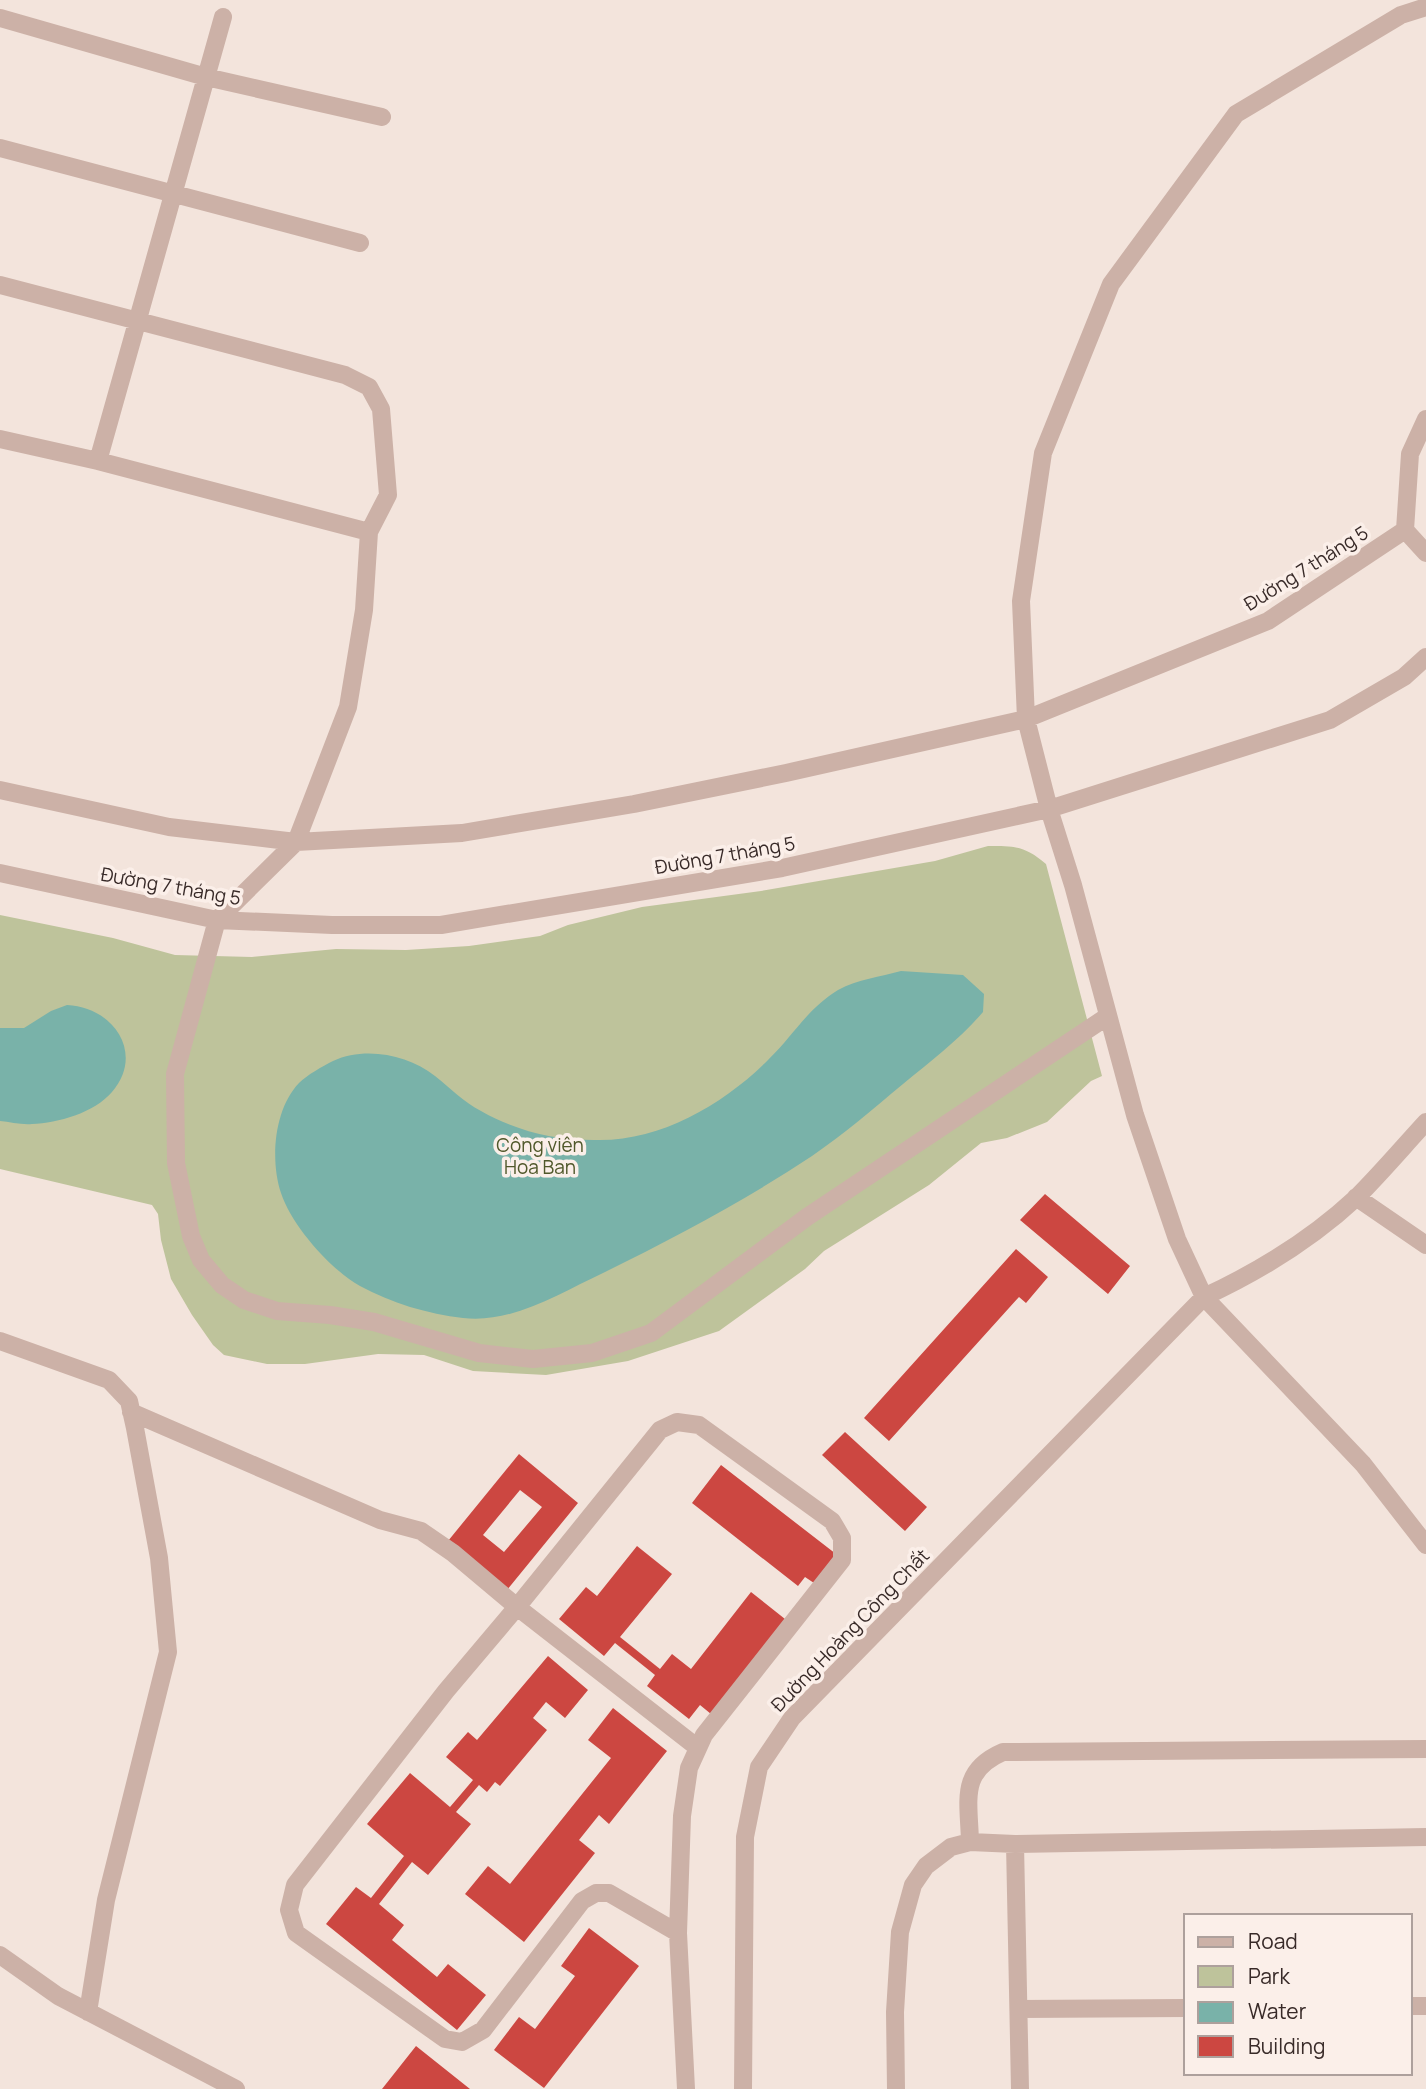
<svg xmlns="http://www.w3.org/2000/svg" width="1426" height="2089" font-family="Manrope,sans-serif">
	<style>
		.green { fill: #bec39b }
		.water { fill: #79b2a9 }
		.building { fill: #cc4741; fill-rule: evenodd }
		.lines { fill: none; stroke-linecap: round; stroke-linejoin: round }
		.minor { stroke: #ccb1a7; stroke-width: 18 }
		.labels { text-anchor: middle; stroke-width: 7; stroke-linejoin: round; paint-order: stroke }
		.street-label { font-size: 19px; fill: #382a28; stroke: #fbefe9 }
		.park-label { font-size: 19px; fill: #50582a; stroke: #fbefe9 }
	</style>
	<rect width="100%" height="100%" fill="#f3e4dc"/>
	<path class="green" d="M988 846C1015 846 1025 846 1046 864L1102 1076 1091 1081 1047 1122 1007 1138 981 1143 929 1185 824 1251 805 1269 719 1331 628 1361 546 1375 473 1371 424 1355 378 1354 305 1364H267L224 1355 213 1345 192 1315 171 1279 161 1240 158 1214 152 1205 0 1169V915L113 938 175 955 252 957 336 949 406 950 469 946 540 936 568 925 642 907 761 891 935 861Z"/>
	<path class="water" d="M901 971 963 975 984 994 983 1012C960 1039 931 1061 903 1084 873 1109 844 1134 812 1156 746 1200 674 1238 603 1273 560 1293 512 1324 463 1318 428 1314 391 1303 360 1286 330 1269 292 1226 281 1193 270 1160 274 1109 299 1083 307 1075 323 1066 333 1061 366 1046 408 1055 435 1076 450 1088 464 1102 481 1111 518 1132 558 1141 600 1140 663 1140 725 1103 768 1060 794 1035 806 1010 838 990 858 979 880 977 901 971Z
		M67 1005C114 1007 145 1054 112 1092 94 1113 58 1123 32 1124 22 1125 10 1122 0 1121V1028H24L51 1011Z"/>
	<path class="building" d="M1045 1194 1130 1266 1108 1294 1020 1220Z
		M1016 1249 1048 1277 1026 1303 1019 1297 889 1441 864 1418Z
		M845 1432 927 1507 905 1531 822 1455Z
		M519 1454 578 1503 507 1590 448 1541ZM520 1490 542 1507 504 1552 483 1535Z
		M721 1465 836 1554 814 1583 805 1577 798 1586 692 1503Z
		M637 1546 672 1574 620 1637 660 1669 672 1654 691 1669 751 1592 785 1619 711 1714 700 1705 689 1719 647 1686 655 1675 615 1643 604 1656 559 1619 586 1587 597 1596Z
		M548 1656 588 1690 565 1718 546 1702 533 1718 547 1730 500 1786 495 1782 487 1792 479 1785 456 1812 471 1824 428 1875 412 1862 379 1904 404 1925 392 1940 437 1977 448 1964 486 1995 457 2030 326 1924 356 1887 371 1898 404 1856 367 1824 410 1773 450 1807 473 1780 446 1757 468 1732 477 1740Z
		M613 1708 667 1751 609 1824 599 1815 579 1840 595 1853 524 1942 465 1894 488 1866 510 1884 611 1758 588 1740Z
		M589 1928 639 1966 544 2088 494 2050 519 2017 535 2029 575 1976 561 1966Z
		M416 2046 470 2089H382Z"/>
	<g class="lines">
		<path class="minor" d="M1426 7 1401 15 1236 114 1111 284 1043 453 1021 601 1026 719 1049 809 1073 885 1135 1115 1177 1239 1204 1297 1363 1464 1426 1545
			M0 18 206 77 382 117
			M0 148 360 243
			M0 285 345 375 369 387 381 409 388 495 369 532 364 610 348 707 296 842 217 920 175 1074 176 1163 191 1236 201 1260 222 1285 244 1300 277 1311 330 1315 374 1322 479 1353 533 1359 592 1353 651 1333 807 1217 1108 1016
			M1426 419 1410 454 1405 530 1426 553
			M0 439 98 461 369 532
			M98 461 223 17
			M0 790 169 827 296 842 462 833 634 804 786 773 1026 719 1268 621 1405 530
			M0 873 217 920 332 925H441L782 868 1049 809 1330 720 1404 677 1426 657
			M1356 1197 1426 1245
			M0 1341 109 1380 129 1401 135 1428 159 1558 168 1652 106 1900 88 2012
			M131 1412 380 1520 421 1531 453 1553 517 1607 698 1748
			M970 1842C969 1800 959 1771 1003 1752L1426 1749
			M1015 1844 1020 2089
			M678 1933 609 1893H596L582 1901 483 2030 462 2042 445 2039 296 1933 289 1910 295 1885 446 1691 517 1607 660 1430 677 1422 699 1425 832 1521 842 1538V1560L704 1735 689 1768 682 1816 678 1933 686 2089
			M0 1955 58 1996 236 2089
			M1410 2006H1426
			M1020 2009 1186 2008
			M743 2089 745 1837 759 1767 792 1718 1204 1297C1258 1272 1313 1238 1357 1197 1381 1173 1403 1147 1426 1122
			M896 2089 895 2012 900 1932 913 1885 926 1866 951 1847 970 1842 1015 1844 1426 1837"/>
	</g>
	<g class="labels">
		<g class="street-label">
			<text transform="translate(1306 568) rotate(-32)" y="7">Đường 7 tháng 5</text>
			<text transform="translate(725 855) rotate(-10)" y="7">Đường 7 tháng 5</text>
			<text transform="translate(171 886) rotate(10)" y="7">Đường 7 tháng 5</text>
			<text transform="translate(850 1630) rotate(-46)" y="7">Đường Hoàng Công Chất</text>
		</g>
		<g class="park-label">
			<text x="540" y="1152">Công viên<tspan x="540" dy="22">Hoa Ban</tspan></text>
		</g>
	</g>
	<rect x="1184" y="1914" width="228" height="161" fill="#fbefe9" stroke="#ada09c" stroke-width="2"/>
	<rect x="1198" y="1937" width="35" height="10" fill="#ccb1a7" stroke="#ada09c" stroke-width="2"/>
	<text x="1248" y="1949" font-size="21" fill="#382a28">Road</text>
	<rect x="1198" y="1966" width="35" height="21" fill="#bec39b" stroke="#ada09c" stroke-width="2"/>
	<text x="1248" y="1984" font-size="21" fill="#382a28">Park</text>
	<rect x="1198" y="2002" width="35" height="21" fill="#79b2a9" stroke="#ada09c" stroke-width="2"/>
	<text x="1248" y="2019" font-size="21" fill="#382a28">Water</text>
	<rect x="1198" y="2036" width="35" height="21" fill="#cc4741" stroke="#ada09c" stroke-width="2"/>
	<text x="1248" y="2054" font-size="21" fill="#382a28">Building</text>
</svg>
